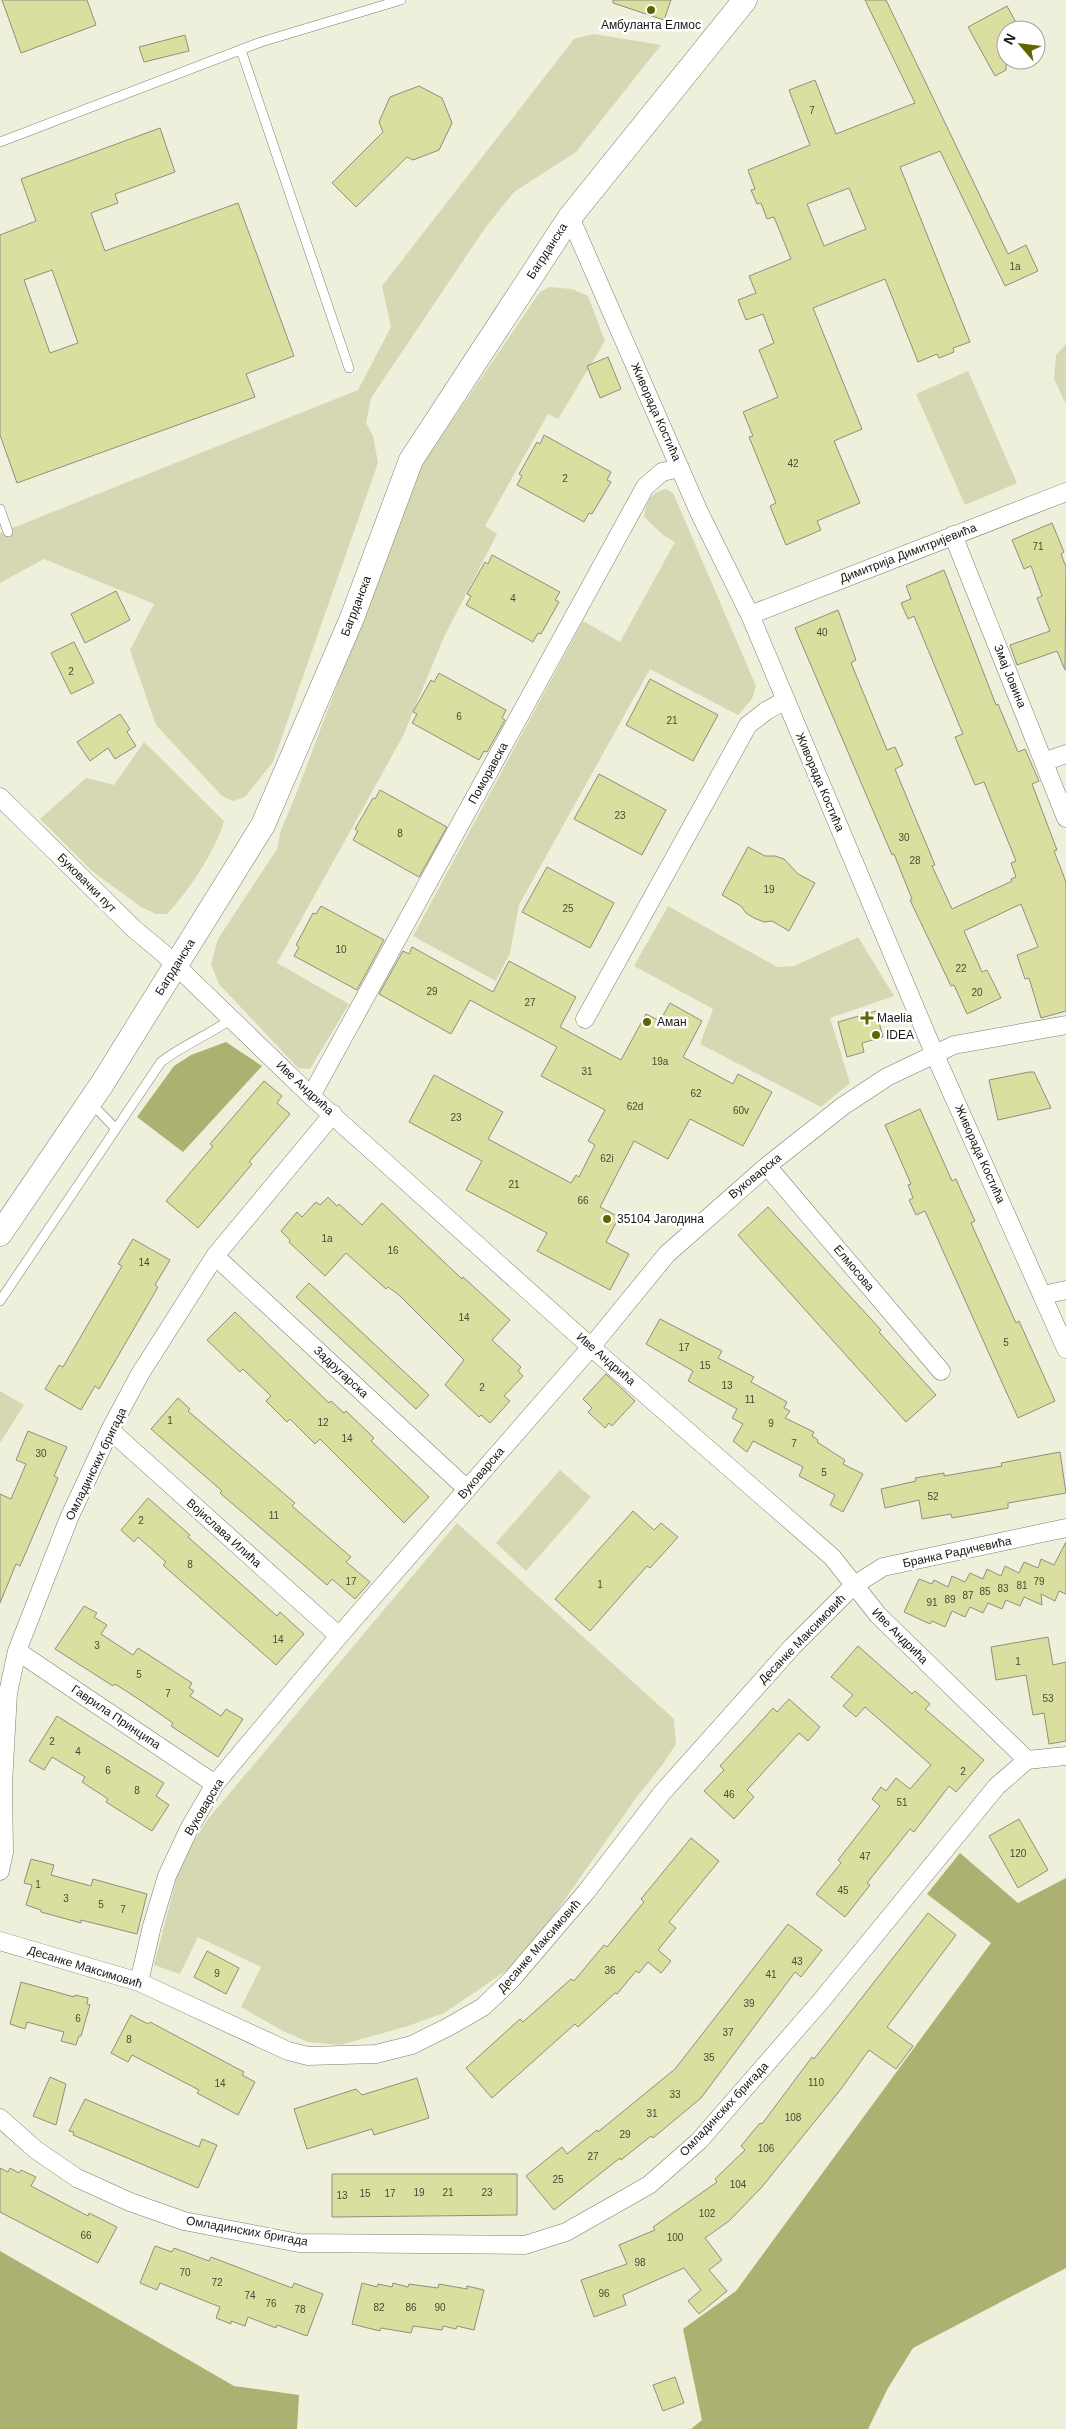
<svg xmlns="http://www.w3.org/2000/svg" width="1066" height="2429" font-family="Helvetica,sans-serif">
	<style>
		.green { fill: #d5d8b2 }
		.forest { fill: #acb172 }
		.building { fill: #dadf9f; stroke: #8e907e; fill-rule: evenodd }
		.lines { fill: none; stroke-linecap: round; stroke-linejoin: round }
		.lane-casing { stroke: #7c7e6c; stroke-width: 10 }
		.street-casing { stroke: #7c7e6c; stroke-width: 19 }
		.secondary-casing { stroke: #7c7e6c; stroke-width: 25 }
		.lane { stroke: #fff; stroke-width: 9 }
		.street { stroke: #fff; stroke-width: 18 }
		.secondary { stroke: #fff; stroke-width: 24 }
		.poi-dot { fill: #616400; stroke: #fff; stroke-width: 2 }
		.labels { text-anchor: middle; stroke-width: 5; stroke-linejoin: round; paint-order: stroke }
		.number-label { font-size: 10px; fill: #484a35 }
		.poi-label { font-size: 12px; fill: #181912; stroke: #fff; text-anchor: start }
		.street-label { font-size: 12px; fill: #181912; stroke: #fff }
	</style>
	<rect width="100%" height="100%" fill="#eef0dc"/>
	<path class="green" d="M594 34 661 45 576 152 514 192 485 228 371 398 366 423 373 436 378 463 273 762 245 797 233 801 222 796 156 725 130 650 154 604 44 559 0 583V533L358 390 391 327 382 286 574 39Z
		M549 287 572 289 588 296 605 341 558 419 548 414 485 526 497 534 444 637 403 736 277 963 349 1004 310 1069 298 1068 219 984 211 964 218 939 277 849 281 830 293 802 419 469 540 292Z
		M1066 344V404L1054 379 1056 355Z
		M968 371 1017 483 965 505 916 394Z
		M666 489 673 493 756 686 752 699 738 715 650 669 519 905 510 953 496 981 413 936 583 621 620 642 675 542 663 535 644 517C645 503 652 491 666 489Z
		M144 742 224 821C217 848 187 894 167 914H156L141 907 92 871 40 819 86 778 114 785Z
		M668 906 777 967 794 966 858 937 894 996 830 1018 850 1083 821 1107 700 1044 713 1009 634 966Z
		M0 1391 24 1405 0 1443Z
		M560 1470 591 1497 526 1571 496 1543Z
		M457 1523 674 1719 676 1744 663 1764 636 1798 523 1959 481 1988 444 2013 405 2027 340 2045 308 2042 283 2031 241 2007 261 1967 198 1937 180 1974 154 1965 181 1861 208 1819Z"/>
	<path class="forest" d="M226 1042 262 1066 183 1152 137 1117 174 1066 191 1055Z
		M960 1853 1018 1903 1066 1878V2268L913 2348 888 2388 868 2429H691L702 2420 683 2329 736 2291 991 1943 927 1894Z
		M0 2251 234 2386 299 2395 297 2429H0Z"/>
	<path class="building" d="M2 0H87L96 25 21 53Z
		M613 0H671L664 20 613 3Z
		M865 0H886L1008 254 1026 245 1038 271 1005 286 940 151 900 167 970 342 953 348 954 352 939 358 937 354 918 362 885 279 813 308 862 429 834 441 860 503 817 521 821 530 786 545 770 506 776 503 749 437 753 436 743 412 778 397 759 350 774 343 763 314 746 320 738 300 756 293 749 276 791 259 774 217 767 219 761 203 757 204 751 190 755 189 748 170 810 145 789 90 815 80 836 134 915 103ZM849 188 866 229 824 246 807 204Z
		M1007 6 1020 30H1006V70L995 76 968 27Z
		M185 35 189 51 144 62 139 47Z
		M419 86 442 98 452 123 439 150 413 160 407 157 356 207 332 183 383 132 379 122 390 97Z
		M160 128 175 172 115 194 118 203 91 213 105 251 238 203 294 356 246 374 255 397 17 483 0 435V235L36 221 21 179ZM52 270 78 343 50 353 24 280Z
		M608 357 621 389 600 398 587 366Z
		M544 435 611 472 607 480 611 482 592 514 589 513 584 522 517 485 522 476 519 474 537 442 540 444Z
		M1052 523 1064 552 1061 554 1066 567 1065 670 1057 651 1017 665 1010 645 1050 631 1037 598 1042 596 1031 566 1024 569 1012 540Z
		M492 555 560 592 555 600 559 602 541 634 538 633 533 642 466 605 471 596 467 594 485 562 488 564Z
		M944 570 996 705 998 704 1018 752 1025 749 1039 781 1032 784 1057 850 1054 851 1066 882V1011L1041 1018 1029 978 1025 979 1017 955 1038 947 1021 904 964 931 982 972 987 970 1001 998 967 1014 954 985 951 986 910 900 912 899 894 854 892 855 795 628 838 610 856 660 851 663 887 750 895 747 903 765 895 769 935 865 932 866 952 909 1012 881 1011 879 1016 877 1011 863 1016 861 984 782 975 785 955 737 963 734 914 616 908 619 901 603 911 599 906 586Z
		M116 591 130 620 85 643 71 614Z
		M74 642 94 683 71 694 51 653Z
		M439 673 506 710 502 718 505 720 487 752 484 751 479 760 412 723 417 714 413 712 431 680 434 682Z
		M650 679 718 715 693 761 626 725Z
		M120 714 130 729 127 732 136 746 115 759 108 748 90 761 77 742Z
		M599 774 666 810 642 855 574 819Z
		M380 790 447 827 419 877 353 840 358 831 355 829 373 798 375 799Z
		M748 847 765 856H775L784 859 798 874 815 883 789 931 772 921 764 922 754 918 746 913 741 906 722 895Z
		M547 867 614 903 590 948 522 912Z
		M321 906 384 940 357 990 294 956 299 947 296 945 313 913 316 914Z
		M412 947 493 992 509 961 576 997 560 1027 621 1060 646 1014 660 1021 670 1003 702 1021 683 1057 733 1084 738 1074 772 1092 743 1146 690 1119 668 1159 634 1141 600 1207 619 1217 606 1242 629 1254 610 1290 537 1251 547 1233 466 1190 482 1161 409 1122 434 1075 503 1112 488 1139 571 1183 576 1175 579 1177 595 1145 588 1141 605 1110 541 1076 557 1047 470 1000 451 1034 379 994 403 951 409 954Z
		M876 1011 883 1037 862 1043 864 1052 847 1057 838 1022Z
		M1029 1072H1034L1051 1108 998 1120 989 1080Z
		M264 1081 282 1096 277 1103 290 1114 249 1162 252 1164 198 1228 166 1201 213 1146 210 1144Z
		M920 1109 952 1181 956 1179 962 1193 975 1221 971 1223 1016 1323 1019 1321 1055 1401 1018 1418 925 1211 916 1215 909 1200 913 1198 908 1185 911 1184 885 1125Z
		M328 1197 337 1206 339 1204 362 1225 382 1203 462 1279 463 1277 510 1320 492 1340 521 1367 518 1371 523 1376 504 1396 510 1401 490 1423 481 1415 479 1417 445 1385 464 1360 399 1295 388 1287 386 1289 346 1253 325 1276 289 1242 290 1240 281 1231 297 1212 302 1217 316 1202 320 1205Z
		M768 1207 881 1330 879 1332 936 1395 906 1422 738 1235Z
		M133 1239 170 1260 155 1285 158 1287 99 1389 95 1386 81 1410 45 1389 59 1365 63 1367 122 1266 118 1264Z
		M309 1283 429 1395 416 1409 296 1297Z
		M235 1312 329 1403 331 1401 344 1413 346 1411 374 1438 371 1441 429 1497 404 1523 320 1439 315 1444 290 1419 287 1422 266 1401 271 1396 243 1369 240 1372 207 1340Z
		M660 1319 722 1351 718 1358 754 1377 751 1382 787 1402 784 1408 790 1411 785 1418 814 1432 812 1436 818 1440 817 1442 845 1460 843 1464 863 1474 843 1512 830 1505 835 1495 799 1476 803 1467 753 1441 747 1452 733 1441 743 1424 732 1418 737 1409 688 1381 693 1371 646 1344Z
		M606 1374 635 1401 612 1426 609 1423 605 1428 588 1412 592 1408 583 1399Z
		M178 1398 190 1409 188 1411 295 1503 292 1506 351 1557 346 1562 370 1582 355 1599 332 1579 327 1585 220 1493 222 1491 151 1429Z
		M28 1431 67 1447 54 1476 58 1478 20 1566 16 1564 0 1603V1494L11 1499 26 1464 16 1460Z
		M1060 1452 1066 1493 1008 1503V1508L952 1518 951 1514 922 1519 919 1500 885 1508 881 1489 916 1481 915 1478 944 1473V1476L1002 1466 1001 1463Z
		M148 1498 190 1535 188 1537 277 1616 280 1612 304 1634 276 1665 163 1565 166 1562 138 1537 134 1542 121 1530Z
		M633 1511 654 1530 661 1523 678 1537 650 1568 647 1566 590 1631 555 1599Z
		M1066 1542V1594L1059 1591 1055 1601 1041 1594 1042 1605 1024 1597 1020 1606 1006 1600 1002 1609 988 1603 983 1613 970 1607 965 1617 952 1611 945 1627 932 1621 930 1624 904 1612 919 1579 932 1584 934 1580 948 1587 952 1576 965 1582 970 1573 983 1579 987 1569 1001 1576 1005 1566 1019 1573 1024 1562 1038 1568 1041 1559 1054 1565Z
		M84 1606 97 1613 94 1617 107 1625 101 1634 133 1655 138 1648 192 1683 189 1688 194 1691 190 1696 221 1716 226 1709 243 1719 218 1757 171 1726 173 1723 140 1700 115 1684 113 1686 55 1649Z
		M1048 1637 1053 1665 1066 1662V1741L1049 1744 1044 1713 1033 1715 1026 1675 996 1680 991 1647Z
		M858 1646 912 1694 915 1691 930 1704 925 1709 984 1760 956 1792 949 1786 914 1832 910 1829 867 1883 870 1885 845 1917 816 1894 841 1863 838 1860 880 1806 872 1799 881 1787 886 1791 896 1778 910 1789 931 1765 865 1707 856 1717 843 1706 853 1695 831 1677Z
		M789 1699 820 1727 808 1741 799 1733 747 1790 754 1797 734 1819 704 1791 724 1770 720 1766 755 1728 773 1708 777 1712Z
		M57 1716 164 1783 156 1796 169 1805 152 1831 106 1802 108 1799 82 1782 85 1777 52 1757 44 1770 29 1761Z
		M1019 1819 1048 1870 1018 1888 989 1836Z
		M691 1838 719 1861 669 1922 676 1928 658 1950 671 1961 661 1973 648 1962 639 1973 636 1971 617 1994 615 1993 578 2027 575 2024 492 2098 466 2068 520 2019 523 2022 571 1979 574 1981 604 1945 607 1947 644 1902 641 1899Z
		M31 1859 54 1865 51 1875 91 1886 93 1879 147 1894 137 1934 81 1920V1923L41 1912V1910L26 1905 32 1885 24 1883Z
		M928 1913 956 1935 887 2027 913 2046 896 2069 869 2050 841 2089 761 2188 729 2221 705 2238 722 2260 709 2270 727 2291 699 2314 688 2301 701 2290 684 2268 623 2295 626 2305 594 2317 581 2280 627 2264 619 2245 655 2230 653 2227 717 2182 715 2179 745 2150 741 2146 760 2123 762 2124 812 2057 814 2059Z
		M788 1924 822 1950 801 1977 795 1972 701 2098 653 2138 651 2136 621 2160 620 2158 554 2210 526 2176 562 2147 567 2154 597 2130 598 2132 675 2069Z
		M207 1951 239 1968 226 1994 194 1977Z
		M21 1982 74 1997 75 1995 88 1998 87 2004 90 2005 81 2036H79L76 2045 61 2041 64 2032 27 2022 25 2029 10 2024Z
		M131 2015 148 2024 150 2022 244 2072 242 2075 255 2082 238 2115 197 2093 199 2090 132 2055 128 2062 111 2053Z
		M50 2077 66 2084 56 2125 33 2116Z
		M417 2078 429 2118 374 2135 372 2129 307 2149 294 2109 356 2089 362 2095Z
		M85 2099 199 2147 202 2139 217 2145 198 2188 73 2135 74 2132 69 2131Z
		M0 2168 8 2172 10 2168 19 2173 21 2170 36 2177 31 2186 88 2216 89 2213 117 2227 98 2263 0 2212Z
		M332 2174H517V2215L332 2217Z
		M155 2246 172 2252 174 2248 209 2261 211 2257 292 2288 294 2283 323 2294 307 2336 277 2325 276 2328 248 2317 245 2326 231 2321V2324L216 2318 220 2307 160 2283 157 2290 140 2283Z
		M362 2283 377 2287 378 2284 392 2287 393 2283 408 2287 409 2284 438 2288 439 2284 467 2289V2286L484 2290 474 2330 457 2326 456 2329 443 2326 442 2330 413 2326 411 2333 381 2328 380 2331 352 2324Z
		M675 2377 684 2403 663 2411 653 2385Z"/>
	<g class="lines">
		<g class="lane-casing">
			<path id="lane" d="M241 50 349 368
				M0 142 261 42 401 0
				M0 509 8 532
				M90 1102 116 1129
				M0 1301 161 1062C183 1045 209 1035 231 1019"/>
		</g>
		<g class="street-casing">
			<path id="street" d="M570 217 699 512 750 615 935 1055 1066 1349
				M953 535 1066 818
				M750 615 1066 492
				M1044 762 1066 754
				M0 797 134 929 163 953 311 1096 591 1347 832 1557 878 1615 1027 1760
				M585 1019 748 725 766 711 786 700
				M311 1096 645 487 662 472 680 468
				M767 1166 941 1371
				M215 1256 467 1489
				M1043 1295 1066 1290
				M110 1430 339 1636
				M17 1651 215 1784
				M0 1871 4 1852 3 1784 8 1693 17 1651 69 1518 110 1430 140 1374 215 1256 333 1114
				M0 1941 139 1982 288 2051 308 2056 376 2054 412 2045 448 2027 483 2007 512 1979 586 1892 662 1793 793 1646 853 1586 883 1567 1066 1528
				M139 1982 152 1926 167 1876 189 1829 215 1784 339 1636 591 1347 667 1254 767 1166 843 1106 887 1077 954 1045 1066 1025
				M0 2118 36 2150 77 2178 130 2202 184 2221 299 2243 525 2245 566 2232 649 2185 699 2141 821 2001 997 1786 1027 1760 1066 1756"/>
		</g>
		<g class="secondary-casing">
			<path id="secondary" d="M0 1234 102 1084 263 825 352 618 411 460 570 217 745 0"/>
		</g>
		<use href="#lane" class="lane"/>
		<use href="#street" class="street"/>
		<use href="#secondary" class="secondary"/>
	</g>
	<g class="poi-dot">
		<circle cx="651" cy="10" r="5"/>
		<path d="M864.5 1010.5h5v5h5v5h-5v5h-5v-5h-5v-5h5z"/>
		<circle cx="647" cy="1022" r="5"/>
		<circle cx="876" cy="1035" r="5"/>
		<circle cx="607" cy="1219" r="5"/>
	</g>
	<g class="labels">
		<g class="number-label">
			<text x="812" y="114">7</text>
			<text x="1015" y="270">1a</text>
			<text x="793" y="467">42</text>
			<text x="565" y="482">2</text>
			<text x="1038" y="550">71</text>
			<text x="513" y="602">4</text>
			<text x="822" y="636">40</text>
			<text x="71" y="675">2</text>
			<text x="459" y="720">6</text>
			<text x="672" y="724">21</text>
			<text x="620" y="819">23</text>
			<text x="400" y="837">8</text>
			<text x="904" y="841">30</text>
			<text x="915" y="864">28</text>
			<text x="769" y="893">19</text>
			<text x="568" y="912">25</text>
			<text x="341" y="953">10</text>
			<text x="961" y="972">22</text>
			<text x="432" y="995">29</text>
			<text x="977" y="996">20</text>
			<text x="530" y="1006">27</text>
			<text x="660" y="1065">19a</text>
			<text x="587" y="1075">31</text>
			<text x="696" y="1097">62</text>
			<text x="635" y="1110">62d</text>
			<text x="741" y="1114">60v</text>
			<text x="456" y="1121">23</text>
			<text x="607" y="1162">62i</text>
			<text x="514" y="1188">21</text>
			<text x="583" y="1204">66</text>
			<text x="327" y="1242">1a</text>
			<text x="393" y="1254">16</text>
			<text x="144" y="1266">14</text>
			<text x="464" y="1321">14</text>
			<text x="1006" y="1346">5</text>
			<text x="684" y="1351">17</text>
			<text x="705" y="1369">15</text>
			<text x="727" y="1389">13</text>
			<text x="482" y="1391">2</text>
			<text x="750" y="1403">11</text>
			<text x="170" y="1424">1</text>
			<text x="323" y="1426">12</text>
			<text x="771" y="1427">9</text>
			<text x="347" y="1442">14</text>
			<text x="794" y="1447">7</text>
			<text x="41" y="1457">30</text>
			<text x="824" y="1476">5</text>
			<text x="933" y="1500">52</text>
			<text x="274" y="1519">11</text>
			<text x="141" y="1524">2</text>
			<text x="190" y="1568">8</text>
			<text x="351" y="1585">17</text>
			<text x="1039" y="1585">79</text>
			<text x="600" y="1588">1</text>
			<text x="1022" y="1589">81</text>
			<text x="1003" y="1592">83</text>
			<text x="985" y="1595">85</text>
			<text x="968" y="1599">87</text>
			<text x="950" y="1603">89</text>
			<text x="932" y="1606">91</text>
			<text x="278" y="1643">14</text>
			<text x="97" y="1649">3</text>
			<text x="1018" y="1665">1</text>
			<text x="139" y="1678">5</text>
			<text x="168" y="1697">7</text>
			<text x="1048" y="1702">53</text>
			<text x="52" y="1745">2</text>
			<text x="78" y="1755">4</text>
			<text x="108" y="1774">6</text>
			<text x="963" y="1775">2</text>
			<text x="137" y="1794">8</text>
			<text x="729" y="1798">46</text>
			<text x="902" y="1806">51</text>
			<text x="1018" y="1857">120</text>
			<text x="865" y="1860">47</text>
			<text x="38" y="1888">1</text>
			<text x="843" y="1894">45</text>
			<text x="66" y="1902">3</text>
			<text x="101" y="1908">5</text>
			<text x="123" y="1913">7</text>
			<text x="797" y="1965">43</text>
			<text x="610" y="1974">36</text>
			<text x="217" y="1977">9</text>
			<text x="771" y="1978">41</text>
			<text x="749" y="2007">39</text>
			<text x="78" y="2022">6</text>
			<text x="728" y="2036">37</text>
			<text x="129" y="2043">8</text>
			<text x="709" y="2061">35</text>
			<text x="816" y="2086">110</text>
			<text x="220" y="2087">14</text>
			<text x="675" y="2098">33</text>
			<text x="652" y="2117">31</text>
			<text x="793" y="2121">108</text>
			<text x="625" y="2138">29</text>
			<text x="766" y="2152">106</text>
			<text x="593" y="2160">27</text>
			<text x="558" y="2183">25</text>
			<text x="738" y="2188">104</text>
			<text x="419" y="2196">19</text>
			<text x="448" y="2196">21</text>
			<text x="487" y="2196">23</text>
			<text x="365" y="2197">15</text>
			<text x="390" y="2197">17</text>
			<text x="342" y="2199">13</text>
			<text x="707" y="2217">102</text>
			<text x="86" y="2239">66</text>
			<text x="675" y="2241">100</text>
			<text x="640" y="2266">98</text>
			<text x="185" y="2276">70</text>
			<text x="217" y="2286">72</text>
			<text x="604" y="2297">96</text>
			<text x="250" y="2299">74</text>
			<text x="271" y="2307">76</text>
			<text x="379" y="2311">82</text>
			<text x="411" y="2311">86</text>
			<text x="440" y="2311">90</text>
			<text x="300" y="2313">78</text>
		</g>
		<g class="poi-label">
			<text x="651" y="29" text-anchor="middle">Амбуланта Елмос</text>
			<text x="877" y="1022">Maelia</text>
			<text x="657" y="1026">Аман</text>
			<text x="886" y="1039">IDEA</text>
			<text x="617" y="1223">35104 Јагодина</text>
		</g>
		<g class="street-label">
			<text transform="translate(547 251) rotate(-57)" y="4">Багрданска</text>
			<text transform="translate(656 412) rotate(66)" y="4">Живорада Костића</text>
			<text transform="translate(908 553) rotate(-21)" y="4">Димитрија Димитријевића</text>
			<text transform="translate(356 606) rotate(-69)" y="4">Багрданска</text>
			<text transform="translate(1010 676) rotate(68)" y="4">Змај Јовина</text>
			<text transform="translate(488 773) rotate(-61)" y="4">Поморавска</text>
			<text transform="translate(820 782) rotate(67)" y="4">Живорада Костића</text>
			<text transform="translate(87 883) rotate(45)" y="4">Буковачки пут</text>
			<text transform="translate(175 967) rotate(-58)" y="4">Багрданска</text>
			<text transform="translate(305 1088) rotate(43)" y="4">Иве Андрића</text>
			<text transform="translate(980 1154) rotate(66)" y="4">Живорада Костића</text>
			<text transform="translate(755 1176) rotate(-39)" y="4">Вуковарска</text>
			<text transform="translate(854 1268) rotate(50)" y="4">Елмосова</text>
			<text transform="translate(606 1359) rotate(41)" y="4">Иве Андрића</text>
			<text transform="translate(341 1372) rotate(43)" y="4">Задругарска</text>
			<text transform="translate(96 1464) rotate(-64)" y="4">Омладинских бригада</text>
			<text transform="translate(481 1473) rotate(-49)" y="4">Вуковарска</text>
			<text transform="translate(224 1533) rotate(42)" y="4">Војислава Илића</text>
			<text transform="translate(957 1552) rotate(-12)" y="4">Бранка Радичевића</text>
			<text transform="translate(900 1636) rotate(45)" y="4">Иве Андрића</text>
			<text transform="translate(802 1639) rotate(-46)" y="4">Десанке Максимовић</text>
			<text transform="translate(116 1717) rotate(34)" y="4">Гаврила Принципа</text>
			<text transform="translate(204 1807) rotate(-59)" y="4">Вуковарска</text>
			<text transform="translate(539 1946) rotate(-49)" y="4">Десанке Максимовић</text>
			<text transform="translate(85 1967) rotate(17)" y="4">Десанке Максимовић</text>
			<text transform="translate(724 2109) rotate(-47)" y="4">Омладинских бригада</text>
			<text transform="translate(247 2231) rotate(10)" y="4">Омладинских бригада</text>
		</g>
	</g>
	<g transform="translate(1021 45) rotate(298)"><circle r="24" fill="#ffffff" stroke="#a3a3a0"/>
	<path d="M0-4L9 19L0 12L-9 19Z" fill="#616400"/>
	<text y="-8" font-size="14" font-weight="bold" text-anchor="middle" fill="#181912">N</text>
	</g>
</svg>
